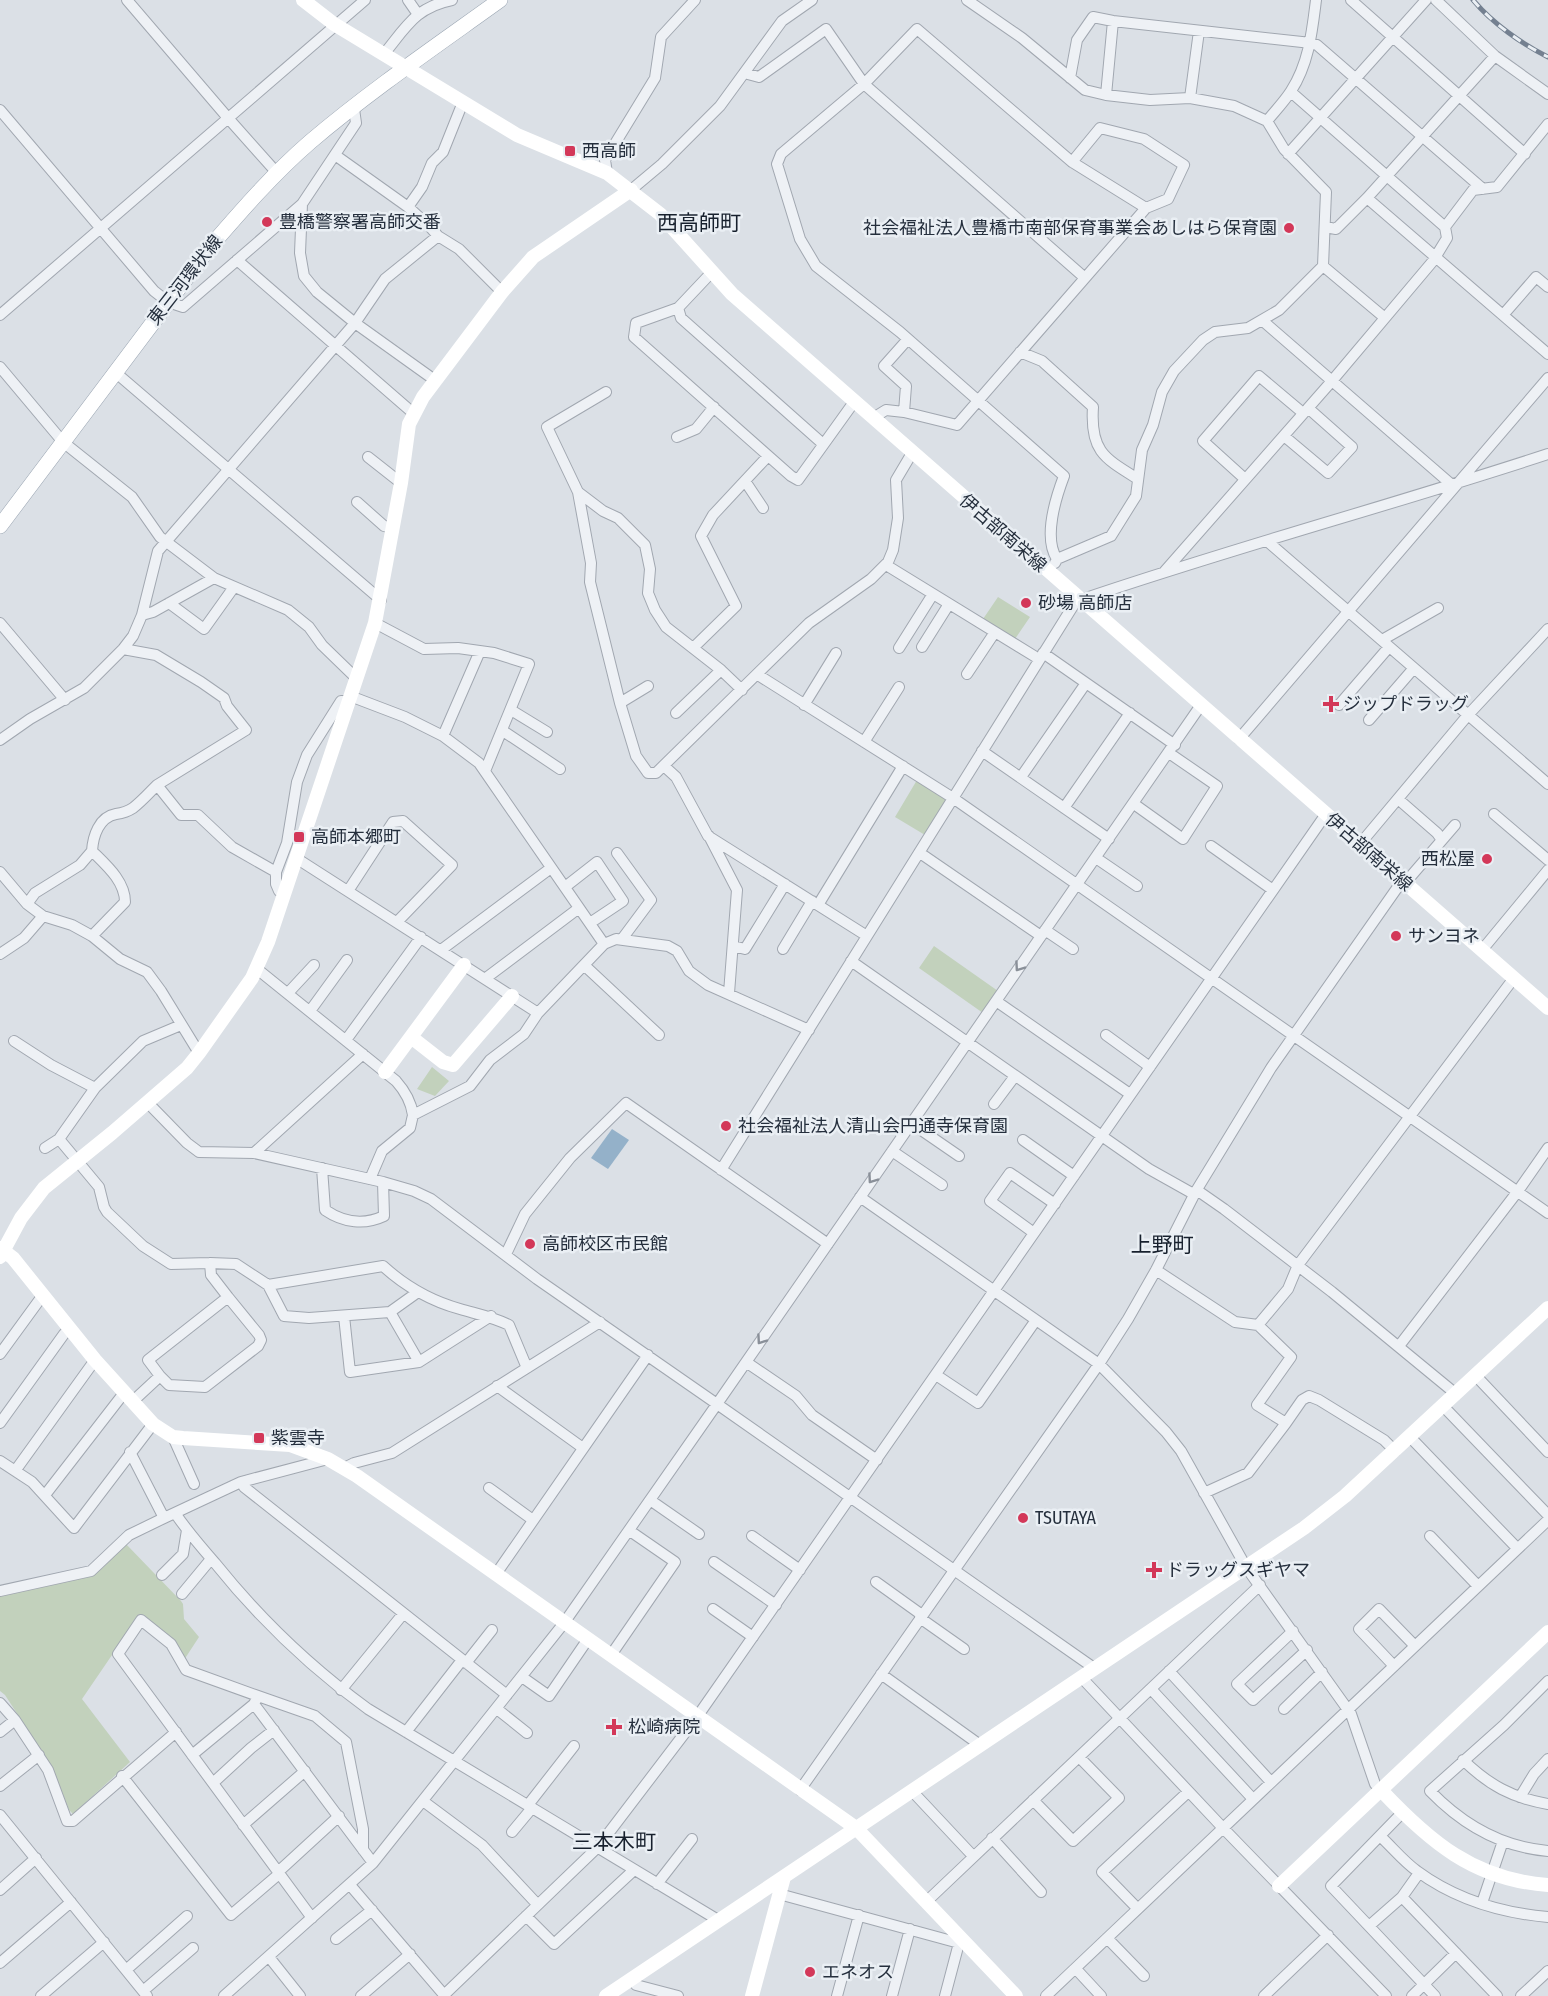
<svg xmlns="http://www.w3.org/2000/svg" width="1548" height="1996" font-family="'Fira Sans Condensed','Noto Sans JP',sans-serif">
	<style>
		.green { fill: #c2d1bc }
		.water { fill: #94b1c9 }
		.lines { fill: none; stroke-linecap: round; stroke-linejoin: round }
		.street-casing { stroke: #a1a7b0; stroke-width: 12 }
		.primary-casing { stroke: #9aa5b2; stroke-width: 16 }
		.street { stroke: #eef1f5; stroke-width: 10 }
		.secondary { stroke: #fff; stroke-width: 14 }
		.primary { stroke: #fff; stroke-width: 15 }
		.rail-casing { stroke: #748090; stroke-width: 5 }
		.rail { stroke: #eaeff4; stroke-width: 3; stroke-dasharray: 9; stroke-linecap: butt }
		.oneway { stroke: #8a9099 }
		.poi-dot { fill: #d33859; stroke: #eaeff4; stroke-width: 2 }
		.labels { text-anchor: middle; stroke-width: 5; stroke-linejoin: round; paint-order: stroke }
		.poi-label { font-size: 18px; fill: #252f3d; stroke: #eaeff4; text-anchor: start }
		.street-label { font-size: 18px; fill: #252f3d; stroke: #eaeff4 }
		.quarter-label { font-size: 21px; fill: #17202d; stroke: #eaeff4 }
	</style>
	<rect width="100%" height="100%" fill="#dbe0e6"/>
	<path class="green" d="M998 597 1030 617 1015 639 983 619Z
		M917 780 947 798 925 835 895 817Z
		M934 946 998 991 983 1013 919 968Z
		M432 1067 449 1081 435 1096 417 1089Z
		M126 1544 181 1601 183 1604 184 1619 199 1637 184 1660 174 1642 140 1614 82 1699 130 1762 73 1814 69 1810 53 1769 5 1695 0 1691V1594L100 1570Z"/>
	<path class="water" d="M612 1129 629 1140 608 1169 591 1158Z"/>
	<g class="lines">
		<g class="street-casing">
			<path id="street" d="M127 0 228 118 277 173
				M408 0 417 13
				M967 0 1022 38 1085 90 1106 95 1150 100 1190 98 1234 106 1267 121
				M1351 0 1525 154
				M1436 0 1495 56 1548 94
				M384 54C406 27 416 7 452 0
				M744 73 759 77 826 29 864 84 1085 278 957 425 904 412 886 410 873 418
				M1070 78 1077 40 1093 17 1113 21 1311 43 1317 45 1483 189
				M1291 92 1445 227
				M1106 95 1113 21
				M1190 98 1199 31
				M0 110 154 291 168 302 183 307 302 204 356 123 354 109
				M1288 154 1426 0
				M335 155 408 207 431 228 438 236 459 249 502 292
				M607 173 605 160 655 78 661 37 695 0
				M631 190 662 164 720 106 782 21 812 0
				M1367 198 1548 354
				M302 204 300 253 304 276 317 292 355 323 436 381
				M408 207 422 187 432 163 443 152 463 102
				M1325 227 1336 229 1367 198 1495 56
				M237 260 413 413
				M1323 266 1385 318
				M712 272 678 308 636 323 634 337 791 476 798 480 854 402
				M1085 278 1146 208
				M678 308 681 318 823 444
				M0 315 365 0
				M1503 315 1536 277 1548 287
				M1263 321 1452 485
				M1020 352 1042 361 1093 407C1090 451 1104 458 1138 479
				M0 367 63 442 132 497 160 537 214 578 288 610 309 627 322 645 356 678
				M115 372 381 600
				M606 392 547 427 578 492 603 511 618 518 645 545 650 569 648 593 655 610 666 627 721 670 742 690
				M904 412 906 386 884 366 908 339
				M1284 436 1328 473 1352 447 1308 408
				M677 437 696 429 714 407
				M368 457 401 483
				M1245 479 1203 441 1259 376 1303 413
				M745 481 763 508
				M578 492 591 563 590 582 620 703 636 756 648 773H656L809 623 871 579 888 562 893 550 898 518 896 480 912 453
				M357 502 384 526 393 528
				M1267 541 1548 784
				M1057 559C1043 538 1056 497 1064 476L900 332 816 266 800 239 777 164 781 154 864 84 917 29 1072 162 1146 208 1168 199 1184 165 1144 139 1100 128 1072 162
				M1055 563 1057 559 1111 536 1136 496 1142 450 1153 425 1162 392 1174 371 1203 340 1215 332 1248 328 1279 310 1323 266 1326 192 1284 149 1267 121C1275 111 1284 102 1291 91 1309 63 1312 32 1316 0
				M886 565 1039 659
				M1164 572 1331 382 1433 261 1447 238 1445 227 1473 190 1497 187 1548 124
				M1080 600C1235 547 1393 505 1548 454
				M169 603 204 629 234 587
				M142 615 153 612 214 578
				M0 623 65 700
				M375 623 424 649 458 648 494 653 529 664 485 771
				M1382 640 1438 608
				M922 647 949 604
				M693 648 736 606 701 536 713 515 768 456
				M899 648 933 594
				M123 649 156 655 201 682 224 698 227 706 246 730 157 785 181 815H198L232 847 276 872
				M1043 653 1175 745
				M967 674 995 632
				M758 675 953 798 1548 1213
				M350 696 405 717 443 736 479 763 604 944
				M620 703 648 686
				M804 705 836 653
				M1339 705 1389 647
				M511 710 547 732
				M676 713 721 670
				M1369 720 1414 668
				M503 731 560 769
				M443 736 480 651
				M1239 739 1548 378
				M0 740 30 719 84 688 123 649 133 636 142 615 158 551 355 323 385 279 438 236
				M864 742 899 687
				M982 751 1109 839
				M664 766 676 777 708 836 867 936
				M1021 777 1086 683
				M1398 799 1437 833 1442 840
				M1134 804 1183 839 1217 786 1169 753
				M1064 808 1130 713
				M1494 814 1548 860
				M709 836 737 890 729 993
				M1360 844 1468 715 1548 629
				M1211 846 1273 890
				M617 853 651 900 622 939
				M920 853 1041 936
				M296 858 538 1013 604 944 616 939 668 946 677 951 689 971 708 985 809 1030
				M1096 858 1137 886
				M0 872 27 904 43 916 72 925 92 936 120 959 147 972 161 991 199 1053
				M1405 883 1455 825
				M565 887 597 862 623 901 590 923
				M348 891 393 822 403 821 452 865 397 922
				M284 893 279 891 276 884V872L287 843 297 782 307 755 341 701H349
				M27 904 35 893 80 865 92 851
				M818 905 903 766
				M1045 930 1073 949
				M92 936 125 902C125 881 106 865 92 851 93 836 99 817 116 814 123 813 127 812 133 808 142 801 149 793 157 785
				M733 946 745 949 785 884
				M783 949 812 901
				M441 950 551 868
				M1482 950 1548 870
				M0 954 24 938 43 916
				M851 961 1149 1169 1190 1192 1201 1193 1224 1209 1332 1292 1456 1394
				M584 965 659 1035
				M257 969 396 1081C405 1091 411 1101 413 1115L470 1086 490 1060 524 1034 538 1013
				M486 978 579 908
				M288 993 314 965
				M996 1001 1130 1094
				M310 1011 347 960
				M181 1025 143 1041 95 1088 59 1139 99 1187 104 1207 107 1212 143 1246 171 1264 210 1263 236 1264 268 1285 383 1266C405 1286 431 1301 460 1309 477 1314 493 1317 509 1325L527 1368
				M1106 1035 1150 1067
				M346 1040 421 937
				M14 1041 51 1065 95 1088
				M147 1102 187 1143 199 1152 254 1153 383 1182 414 1191 431 1199 537 1279 717 1404 1201 705
				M994 1104 1015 1076
				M911 1123 959 1156
				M1023 1140 1074 1176
				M45 1148 59 1139
				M892 1151 942 1185
				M254 1153 363 1054
				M322 1168 325 1210C344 1223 365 1225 384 1216L383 1182
				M721 1170 1078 598
				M370 1179 382 1151 410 1128 413 1115
				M860 1197 1099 1364 1166 1432 1181 1451 1246 1567 1351 1714 1375 1784 1381 1790
				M1034 1233 990 1201 1010 1173 1055 1204
				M506 1254 525 1214 570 1158 626 1103 828 1244
				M210 1263 211 1275 228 1297
				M1156 1270 1235 1322 1258 1325
				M268 1285 284 1316 309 1318 390 1312 418 1292
				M390 1312 419 1362
				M344 1316 350 1372 419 1362 491 1316
				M1399 1346 1518 1191 1548 1148
				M0 1354 43 1295
				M746 1362 796 1396 812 1415 877 1460
				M936 1375 978 1403 1036 1320
				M1476 1376 1548 1452
				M497 1386 583 1448
				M132 1402 160 1376 148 1360 228 1297 259 1335 261 1340 258 1346 205 1387 169 1385 160 1376
				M1443 1406 1548 1515
				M0 1423 64 1334 70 1328
				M1286 1423 1302 1400 1309 1396 1319 1400 1384 1440 1395 1451
				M173 1437 194 1484
				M1410 1437 1517 1548
				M130 1452 164 1518
				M0 1461 32 1482 74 1528 153 1424
				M344 1468 354 1463 392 1453 600 1322
				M15 1471 95 1360
				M241 1482 244 1487 507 1695
				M489 1488 533 1520
				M1204 1493 1248 1473 1286 1423 1257 1405 1291 1357 1258 1325 1288 1289 1298 1265 1514 978
				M45 1495 124 1393
				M650 1500 699 1534
				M175 1513C187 1531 201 1547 215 1563 260 1619 310 1667 368 1709L718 1920
				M752 1536 800 1570
				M1430 1536 1478 1586
				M714 1562 776 1605
				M496 1574 648 1355
				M162 1575 183 1554 187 1530
				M876 1582 922 1615
				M0 1591 91 1571 129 1535 164 1518 241 1482 328 1459
				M182 1594 211 1559
				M713 1609 753 1637
				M920 1618 964 1649
				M1293 1631 1237 1684 1253 1700 1307 1650
				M611 1655 675 1562 630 1531
				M466 1663 492 1630
				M1394 1666 1359 1629 1379 1609 1415 1646
				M1169 1671 1271 1782
				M881 1674 980 1745
				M522 1677 549 1696 588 1639
				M1081 1677 1223 1828 1386 1996
				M1548 1681 1504 1725 1430 1791C1462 1824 1500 1847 1548 1851
				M1151 1689 1253 1799
				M341 1690 403 1614
				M258 1696 315 1716 346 1742 363 1829V1850
				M0 1703 15 1720 48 1770 67 1821H73L176 1732
				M497 1709 527 1733
				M1284 1709 1322 1672
				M0 1732 15 1720
				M406 1732 462 1660
				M192 1755 254 1704
				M1463 1760C1489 1785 1512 1798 1548 1804
				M122 1776 231 1915 279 1874
				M213 1783 251 1748 274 1730
				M0 1786 39 1755
				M800 1790 1099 1364 1128 1319 1156 1270 1196 1191 1271 1068 1402 881
				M912 1791 973 1856
				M1520 1797 1534 1774 1548 1759
				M1033 1800 1073 1841 1119 1798 1079 1757
				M423 1801 482 1845 537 1904
				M528 1805 574 1746
				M1403 1812 1331 1886 1435 1996
				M0 1815 147 1996
				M243 1825 305 1771
				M512 1832 532 1808
				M1380 1836C1392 1847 1404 1862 1417 1871 1455 1899 1502 1913 1548 1917
				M992 1838 1041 1892
				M278 1872 339 1816
				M657 1884 692 1839
				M350 1885 445 1996
				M0 1890 36 1858
				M779 1894 959 1943 963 1940
				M1402 1897 1419 1873
				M926 1902 1260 1585
				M1482 1903 1503 1841
				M1137 1908 1102 1872 1188 1792
				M526 1916 554 1944 634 1870
				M312 1918 118 1654 141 1620 171 1644 186 1670 258 1696 254 1704 373 1863
				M1369 1926 1402 1897 1497 1996
				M1107 1938 1144 1976
				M336 1939 372 1910
				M269 1957 300 1996
				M0 1963 71 1902
				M1076 1969 1101 1996
				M126 1970 187 1916
				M631 1979 636 1985 678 1996
				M143 1991 193 1948
				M444 1995 598 1847 697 1717 1326 814
				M41 1996 104 1942
				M224 1996 373 1863 564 1623 717 1404 1094 1668
				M361 1996 410 1954
				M837 1996 859 1915
				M892 1996 910 1929
				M945 1996 959 1943
				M1046 1996 1548 1520
				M1264 1996 1328 1935
				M1412 1996 1456 1953
				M1521 1996 1548 1971"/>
		</g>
		<g class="primary-casing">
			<path id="primary" d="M0 526 209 248C241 211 273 174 310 142 370 91 436 46 500 0"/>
		</g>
		<use href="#street" class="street"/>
		<path class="secondary" d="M303 0 334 24 517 135 607 173 660 214 732 294 1548 1008
			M411 1037 443 1062 453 1065 512 996
			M385 1072 464 965
			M0 1248 13 1258 95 1360 153 1424 173 1437 183 1438 290 1445 328 1459 357 1476 856 1828 1016 1996
			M0 1257 21 1218 44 1188 112 1133 187 1068 199 1053 252 978 268 942 375 623 401 483 409 424 423 397 502 292 533 257 631 190
			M1381 1790C1429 1841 1474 1880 1548 1885
			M1279 1886 1548 1632
			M606 1996 1304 1528 1345 1496 1548 1308
			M752 1996 784 1877"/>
		<use href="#primary" class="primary"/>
		<g class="rail-casing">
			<path id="rail" d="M1473 0C1492 23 1522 44 1548 57"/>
		</g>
		<use href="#rail" class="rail"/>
	</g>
	<defs><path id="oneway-chevron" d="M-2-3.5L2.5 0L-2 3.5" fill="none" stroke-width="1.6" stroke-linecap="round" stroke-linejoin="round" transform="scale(1.5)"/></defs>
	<g class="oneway">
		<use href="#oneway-chevron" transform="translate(1019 967) rotate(125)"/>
		<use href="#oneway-chevron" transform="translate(872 1179) rotate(125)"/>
		<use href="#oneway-chevron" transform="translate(761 1340) rotate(125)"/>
	</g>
	<g class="poi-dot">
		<rect x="564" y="145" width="12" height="12" rx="3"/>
		<circle cx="267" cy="222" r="6"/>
		<circle cx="1289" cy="228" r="6"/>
		<circle cx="1026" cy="603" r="6"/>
		<path d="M1328 695h6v6h6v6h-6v6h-6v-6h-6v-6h6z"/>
		<rect x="293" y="831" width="12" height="12" rx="3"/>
		<circle cx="1487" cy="859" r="6"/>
		<circle cx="1396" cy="936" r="6"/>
		<circle cx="726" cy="1126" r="6"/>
		<circle cx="530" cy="1244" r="6"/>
		<rect x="253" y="1432" width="12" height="12" rx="3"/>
		<circle cx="1023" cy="1518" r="6"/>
		<path d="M1151 1561h6v6h6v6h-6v6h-6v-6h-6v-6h6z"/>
		<path d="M611 1718h6v6h6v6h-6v6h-6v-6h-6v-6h6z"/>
		<circle cx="810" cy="1972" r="6"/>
	</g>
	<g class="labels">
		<g class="poi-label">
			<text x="582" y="157">西高師</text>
			<text x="279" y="228">豊橋警察署高師交番</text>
			<text x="1277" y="234" text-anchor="end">社会福祉法人豊橋市南部保育事業会あしはら保育園</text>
			<text x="1038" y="609">砂場 高師店</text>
			<text x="1343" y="710">ジップドラッグ</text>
			<text x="311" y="843">高師本郷町</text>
			<text x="1475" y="865" text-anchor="end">西松屋</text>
			<text x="1408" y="942">サンヨネ</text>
			<text x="738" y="1132">社会福祉法人清山会円通寺保育園</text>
			<text x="542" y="1250">高師校区市民館</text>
			<text x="271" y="1444">紫雲寺</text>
			<text x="1035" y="1524">TSUTAYA</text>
			<text x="1166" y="1576">ドラッグスギヤマ</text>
			<text x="628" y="1733">松崎病院</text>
			<text x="822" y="1978">エネオス</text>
		</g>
		<g class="street-label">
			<text transform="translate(185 280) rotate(-52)" y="6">東三河環状線</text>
			<text transform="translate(1003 533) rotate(41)" y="6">伊古部南栄線</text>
			<text transform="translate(1369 852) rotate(41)" y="6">伊古部南栄線</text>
		</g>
		<g class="quarter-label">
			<text x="699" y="230">西高師町</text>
			<text x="1162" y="1252">上野町</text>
			<text x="614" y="1849">三本木町</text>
		</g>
	</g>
</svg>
